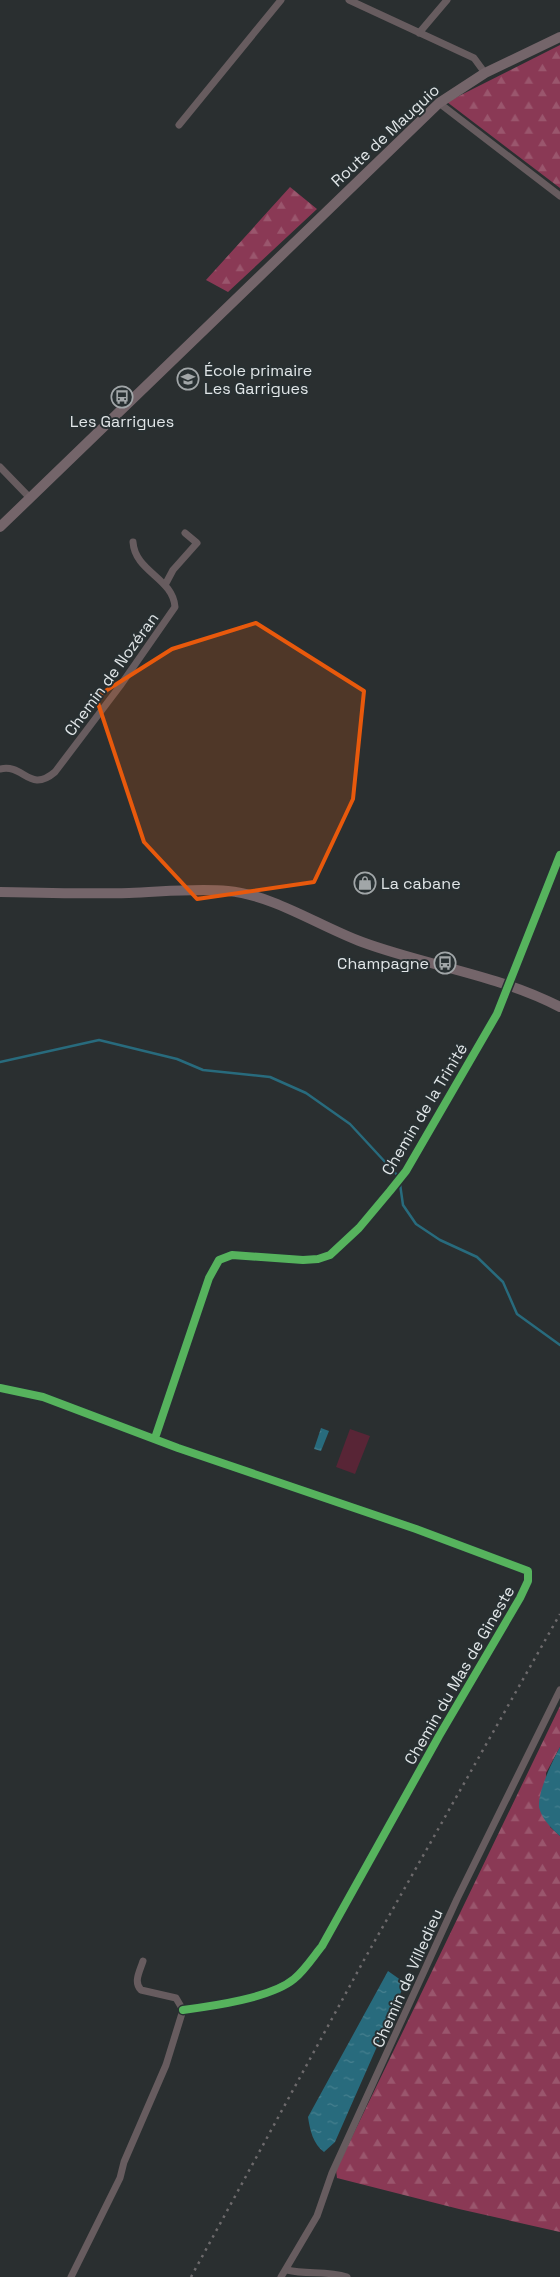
<svg xmlns="http://www.w3.org/2000/svg" width="560" height="2277" font-family="'Space Grotesk',sans-serif">
	<style>
		.forest { fill: url(#forest-firs) }
		.park { fill: #582536 }
		.water { fill: url(#water-ripples) }
		.lines { fill: none; stroke-linecap: round; stroke-linejoin: round }
		.stream { stroke: #286b7d; stroke-width: 2.5 }
		.street { stroke: #675c5f; stroke-width: 7 }
		.secondary { stroke: #74656a; stroke-width: 10 }
		.rail { stroke: #6d6a6c; stroke-width: 2.5; stroke-dasharray: 2.5 5; stroke-linecap: butt }
		.cycleway-casing { stroke: #283032; stroke-width: 11 }
		.cycleway { stroke: #56b35d; stroke-width: 8 }
		.marked { fill: #e8590c; fill-opacity: 0.2; stroke: #e8590c; stroke-width: 4; stroke-linejoin: round }
		.labels { text-anchor: middle; stroke-width: 4; stroke-linejoin: round; paint-order: stroke }
		.street-label { font-size: 16px; fill: #e1e6e8; stroke: #283032 }
		.poi-label { font-size: 16px; fill: #e1e6e8; stroke: #283032; text-anchor: start }
	</style>
	<defs>
		<pattern id="forest-firs" width="22" height="20" patternUnits="userSpaceOnUse" patternTransform="scale(1.25)"><rect width="22" height="20" fill="#8a3955"/><path d="M5 1l3.5 6h-7zM16 11l3.5 6h-7z" fill="#9a566d"/></pattern>
		<pattern id="water-ripples" width="26" height="14" patternUnits="userSpaceOnUse" patternTransform="scale(1.25)"><rect width="26" height="14" fill="#286b7d"/><path d="M2 4q2-2 4 0t4 0M15 11q2-2 4 0t4 0" fill="none" stroke="#47808f"/></pattern>
	</defs>
	<rect width="100%" height="100%" fill="#2a2f30"/>
	<path class="forest" d="M560 45V188L447 102Z
		M290 187 317 209 228 292 206 280Z
		M560 1706V1747L546 1773 550 1827 560 1836V2232L459 2209 337 2178 336 2170Z"/>
	<path class="park" d="M350 1429 370 1436 355 1474 336 1467Z"/>
	<path class="water" d="M321 1428 329 1431 321 1451 314 1449Z
		M560 1747V1836C552 1829 541 1818 539 1807 538 1791 552 1762 560 1747Z
		M388 1971 405 1983 335 2142 324 2152C313 2144 310 2130 308 2117Z"/>
	<g class="lines">
		<path class="stream" d="M0 1062 99 1040 177 1059 203 1070 270 1077 306 1093 350 1124 399 1177 403 1205 416 1224 440 1240 477 1257 503 1282 517 1314 560 1345"/>
		<path class="street" d="M349 0 474 58 485 73
			M419 33 447 0
			M439 103 560 196
			M179 125 281 0
			M0 467 30 498
			M165 585 173 570 197 543 185 533
			M0 769C24 763 29 794 55 772L120 686 175 607C173 578 135 572 133 542
			M0 1388 43 1397 178 1448 416 1529 528 1571V1581L520 1598 439 1736 322 1946C313 1957 305 1970 294 1979 271 1998 213 2006 183 2010
			M155 1438 209 1278 219 1260 232 1255 303 1260 318 1259 330 1255 359 1228 390 1191 406 1171 497 1014 560 855
			M287 2270C307 2275 327 2270 347 2277
			M71 2277 120 2178 124 2162 166 2065 183 2010 176 1998 141 1990C133 1982 140 1971 143 1961
			M281 2277 317 2216 332 2173 457 1899 560 1690"/>
		<path class="secondary" d="M0 527 439 103 485 73 560 37
			M0 892C43 893 86 894 129 893 161 892 195 888 228 891 273 895 319 926 362 942 427 966 499 975 560 1007"/>
		<path class="rail" d="M191 2277 364 1960 560 1614"/>
		<g class="cycleway-casing">
			<path id="cycleway" d="M0 1388 43 1397 178 1448 416 1529 528 1571V1581L520 1598 439 1736 322 1946C313 1957 305 1970 294 1979 271 1998 213 2006 183 2010
				M155 1438 209 1278 219 1260 232 1255 303 1260 318 1259 330 1255 359 1228 390 1191 406 1171 497 1014 560 855"/>
		</g>
		<use href="#cycleway" class="cycleway"/>
	</g>
	<path class="marked" d="M256 623 364 691 353 799 314 882 197 899 144 842 96 697 172 649Z"/>
	<defs>
		<g id="school-ring" transform="scale(1.125)"><circle r="9.5" fill="#283032" stroke="#a1a6a8" stroke-width="1.5"/><path d="M0-5L7-2L0 1L-7-2ZM-4 1L0 2.5L4 1V4Q0 6-4 4Z" fill="#a1a6a8"/></g>
		<g id="bus-ring" transform="scale(1.125)"><circle r="9.5" fill="#283032" stroke="#a1a6a8" stroke-width="1.5"/><path d="M-5-6H5V4H4V6H2V4H-2V6H-4V4H-5ZM-3.5-4V0h7V-4ZM-3.5 1.2v1.5H-2V1.2ZM2 1.2v1.5H3.5V1.2Z" fill="#a1a6a8"/></g>
		<g id="shop-ring" transform="scale(1.125)"><circle r="9.5" fill="#283032" stroke="#a1a6a8" stroke-width="1.5"/><path d="M-5-2.5h2.3a2.7 3.5 0 0 1 5.4 0H5L5.5 6h-11ZM-1.5-2.5h3a1.5 2.3 0 0 0-3 0Z" fill="#a1a6a8"/></g>
	</defs>
	<g fill-rule="evenodd">
		<use href="#school-ring" x="188" y="379"/>
		<use href="#bus-ring" x="122" y="397"/>
		<use href="#shop-ring" x="365" y="883"/>
		<use href="#bus-ring" x="445" y="963"/>
	</g>
	<g class="labels">
		<g class="street-label">
			<text transform="translate(385 135) rotate(-43)" y="6">Route de Mauguio</text>
			<text transform="translate(111 674) rotate(-54)" y="6">Chemin de Nozéran</text>
			<text transform="translate(424 1109) rotate(-59)" y="6">Chemin de la Trinité</text>
			<text transform="translate(459 1675) rotate(-60)" y="6">Chemin du Mas de Gineste</text>
			<text transform="translate(407 1978) rotate(-66)" y="6">Chemin de Villedieu</text>
		</g>
		<g class="poi-label">
			<text x="204" y="376">École primaire<tspan x="204" dy="18">Les Garrigues</tspan></text>
			<text x="122" y="427" text-anchor="middle">Les Garrigues</text>
			<text x="381" y="889">La cabane</text>
			<text x="429" y="969" text-anchor="end">Champagne</text>
		</g>
	</g>
</svg>
